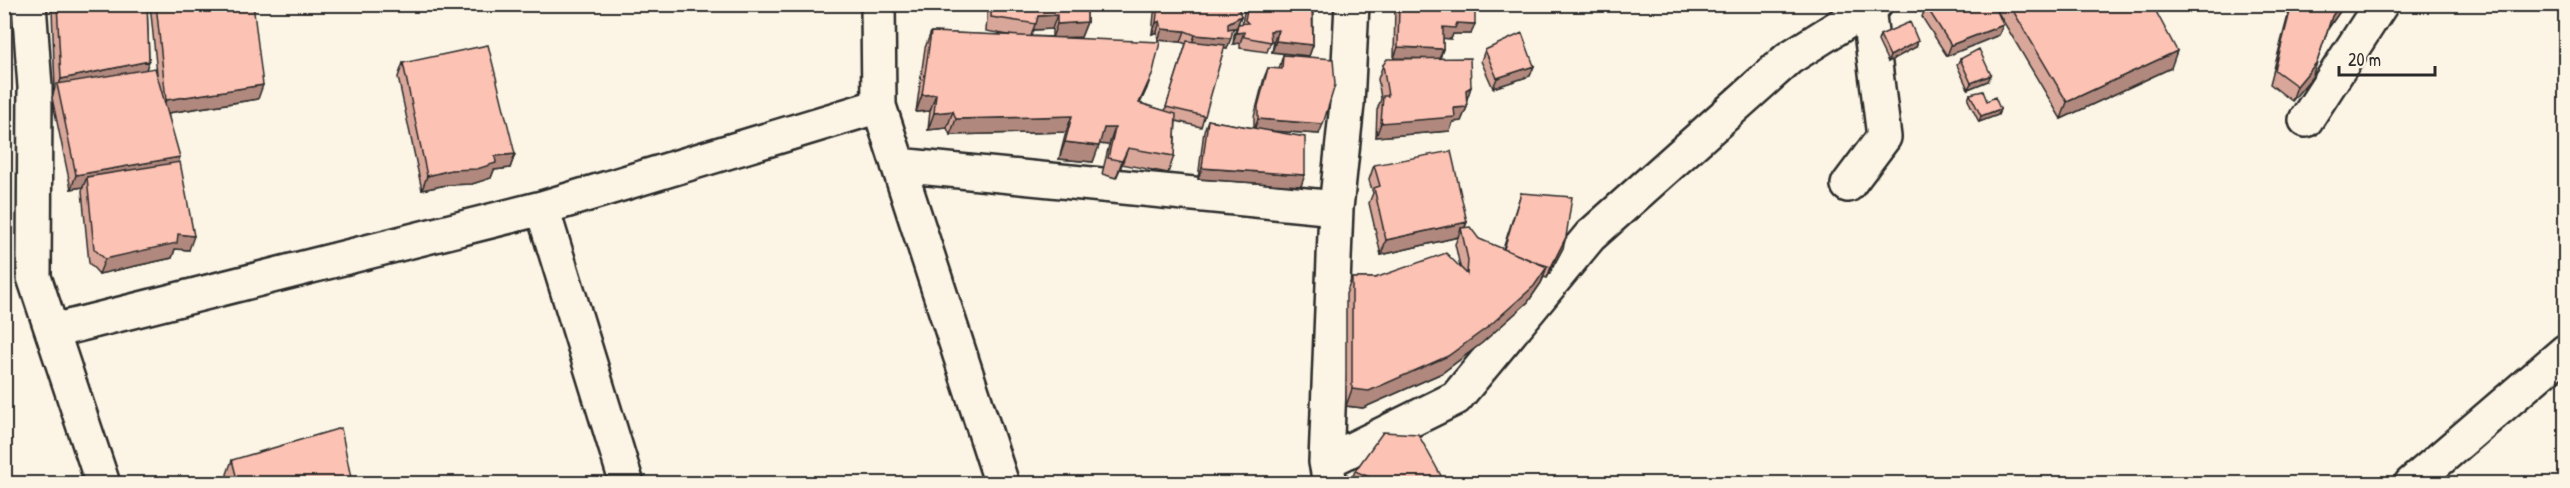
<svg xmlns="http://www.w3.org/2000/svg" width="2570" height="488" font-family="'Patrick Hand',sans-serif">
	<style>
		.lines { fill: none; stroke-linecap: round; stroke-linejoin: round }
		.minor-casing { stroke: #2b2b2b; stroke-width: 38 }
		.minor { stroke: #fcf5e5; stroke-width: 33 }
		.wall { fill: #d9a79a; stroke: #2b2b2b; stroke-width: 1.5; fill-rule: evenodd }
		.shaded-wall { fill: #b0887d; stroke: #2b2b2b; stroke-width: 1.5 }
		.building { fill: #fcc2b3; stroke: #2b2b2b; stroke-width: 1.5 }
	</style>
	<rect width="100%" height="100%" fill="#fcf5e5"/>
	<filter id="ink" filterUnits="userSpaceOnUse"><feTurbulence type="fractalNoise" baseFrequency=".0167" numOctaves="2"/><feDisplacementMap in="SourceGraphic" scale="12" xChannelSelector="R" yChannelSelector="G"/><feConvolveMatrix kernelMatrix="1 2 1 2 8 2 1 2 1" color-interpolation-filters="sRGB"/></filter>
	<g filter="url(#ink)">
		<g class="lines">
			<g class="minor-casing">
				<path id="minor" d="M29 4 35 87 34 277 103 484
					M878 4 879 106 1002 484
					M2306 120 2381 4
					M898 165 1336 208
					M1848 185 1884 137 1868 8
					M542 208 627 484
					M53 331 542 208 879 106
					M1326 462 1456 398 1590 236 1789 58 1875 4
					M1329 478 1326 462 1336 208 1347 104 1352 4
					M2411 484 2566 351"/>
			</g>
			<use href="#minor" class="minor"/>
		</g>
		<path class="wall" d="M54 4H147L149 61 146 69 157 74 150 4H253L258 99 168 113 178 162 189 250 175 249 172 258 99 274 89 263 82 191 83 187 71 189 52 98 55 88 52 10Z
			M988 4H1087V22L1081 37 1057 38 1147 88 1140 103 1165 111 1186 44 1181 42 1158 40 1157 32 1152 34 1154 14 1157 4 1206 7 1207 4 1241 16 1237 27 1233 29 1227 49 1224 48 1201 127 1176 121 1174 156 1168 173 1122 164 1116 178 1102 174 1109 145 1099 144 1093 162 1059 159 1066 132 950 135 947 128 928 130 930 111 916 112 925 48 931 32 1014 36 986 31ZM1052 29V37L1031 36 1033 30Z
			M1247 4H1318L1316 9H1313V45L1309 56 1272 52 1274 41H1271L1267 52 1240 48V43L1233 44 1234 35 1238 24H1242L1244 12Z
			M1395 4H1475L1471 34H1453L1451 39 1443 38V49L1440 59 1471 87 1466 101 1467 107 1461 121 1453 122 1450 131 1376 137 1377 110 1381 99 1378 79 1383 65 1416 59 1394 58Z
			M1929 4H2152L2171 68 2061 119 1996 9 1999 35 1947 56 1922 17 1926 6Z
			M2291 4H2345L2328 29 2312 77 2292 101 2270 84Z
			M1880 35 1916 47 1888 62 1878 41Z
			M1485 50 1534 66 1530 76 1493 88 1481 61Z
			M1283 55 1319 134 1272 131 1301 186 1198 179 1204 131 1208 120 1254 128V117L1264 78 1268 68 1279 69Z
			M1960 59 1988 81 1968 89 1957 65Z
			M403 63 515 154 510 168 494 170 491 178 472 184 446 185 422 190 398 77Z
			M1970 94 1987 101 2000 109 1998 115 1979 122 1968 100Z
			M1374 165 1467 222 1465 227 1479 239 1503 249 1521 193 1563 248 1547 278 1544 277 1541 283 1528 302 1482 343 1442 373 1363 408 1346 406V294L1352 278H1375L1460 266 1455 244 1458 237 1381 255 1369 203 1373 193 1369 180Z
			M232 460 352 483H229L227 474Z
			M1355 471 1445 483H1350Z"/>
		<path class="shaded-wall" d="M1250 4H1318L1316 9 1249 8Z
			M2340 4H2345L2327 30 2332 16Z
			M1057 15 1052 29 1033 30 1038 16Z
			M1241 16 1237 27 1224 34 1228 23Z
			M1160 21 1157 32 1152 34 1156 23Z
			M1087 22 1081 37 1052 38 1057 24Z
			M1457 23 1475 24 1471 34H1453L1451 39 1439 38 1443 27Z
			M2003 25 1999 35 1947 56 1951 45Z
			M1162 29 1185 31 1181 42 1158 40Z
			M1278 30 1274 41H1270V31Z
			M1244 32 1240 43 1233 44 1236 33Z
			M1195 35 1231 38 1227 49 1191 46Z
			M1276 41 1313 45 1309 56 1272 52Z
			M1918 41 1916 47 1888 62 1890 56Z
			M1398 47 1443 49 1439 59 1394 58Z
			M2177 51 2171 68 2061 119 2067 102Z
			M149 61 144 75 58 88 61 79Z
			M2317 62 2312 77 2292 101 2297 86Z
			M1534 66 1530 76 1493 88 1497 78Z
			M1153 72 1147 88 1133 119 1139 103Z
			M1991 75 1988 81 1968 89 1971 83Z
			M263 85 258 99 161 114 166 100Z
			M1471 87 1466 102V90Z
			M936 94 930 111 916 112 922 95Z
			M1467 107 1461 121 1453 122 1450 131 1376 137 1381 123 1454 108Z
			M2000 109 1998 115 1979 122 1981 116Z
			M953 111 947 128 928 130 934 113Z
			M1072 116 1066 132 950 135 956 119Z
			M1258 119 1323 124 1319 134 1254 130Z
			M1104 128H1115L1109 145 1098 144Z
			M1065 142 1099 146 1093 162 1059 159Z
			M1128 148 1122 164 1116 178 1122 161Z
			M515 154 510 168 494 170 491 178 472 184 446 185 422 190 427 176 451 170 495 156Z
			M180 157 175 171 87 177 83 187 71 189 76 175Z
			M1202 168 1305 175 1301 186 1198 179Z
			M1467 222 1462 234 1461 228 1458 237 1381 255 1386 240Z
			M178 234 194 236 189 250 175 249 172 258 99 274 105 259Z
			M1566 237 1563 248 1547 278 1551 267Z
			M1547 267 1541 283 1528 302 1482 343 1442 373 1363 408 1346 406 1352 389Z"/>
		<path class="building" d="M57 4H147L149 61 61 79Z
			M156 4H253L263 85 166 100Z
			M992 4H1087V22L1057 24V15L1038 16 1036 24 991 17Z
			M1158 4 1207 7V4H1237L1241 16 1228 23V29L1233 28 1231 38 1195 35 1185 31 1162 29 1160 21 1156 23Z
			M1248 4 1312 5 1313 45 1276 41 1278 30 1270 31 1271 42 1244 37V32L1236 33 1238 24 1248 23 1245 20Z
			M1399 4H1475V24L1457 23 1455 28 1443 27V49L1398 47Z
			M1929 4H1994L2003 25 1951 45 1926 6Z
			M2009 4H2152L2177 51 2067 102Z
			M2292 4H2340L2332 16 2317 62 2297 86 2275 70Z
			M1910 22 1918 41 1890 56 1880 35Z
			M931 32 1160 42 1153 72 1139 103 1176 114 1174 156 1128 148 1122 161 1108 158 1115 128H1104L1099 146 1065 142 1072 116 956 119 953 111 934 113 936 94 922 95Z
			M1522 33 1534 66 1497 78 1485 50Z
			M1187 41 1225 45 1205 116 1166 107Z
			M488 45 515 154 495 156 496 163 477 169 451 170 427 176 403 63Z
			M1979 49 1991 75 1971 83 1960 59Z
			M1283 55 1333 59 1335 85 1323 124 1258 119V106L1268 68 1282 69Z
			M1470 58 1471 87 1466 90 1467 107 1454 108 1455 117 1381 123 1383 96H1388L1383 65 1387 59Z
			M155 68 180 157 76 175 57 84Z
			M1983 91 1987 101 1995 97 2000 109 1981 116 1970 94Z
			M1208 120 1305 137V175L1202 168Z
			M1451 151 1467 222 1386 240 1374 188 1380 186 1374 165Z
			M180 162 194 236 178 234 177 243 105 259 94 249 87 177Z
			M1521 193 1572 197 1566 237 1551 267 1538 263 1504 249Z
			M1470 227 1479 239 1547 267 1534 286 1488 327 1448 356 1369 391 1352 389V278H1375L1446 253 1467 274 1468 260 1461 228Z
			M341 428 352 483H238L232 460Z
			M1383 432 1418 434 1445 483H1383L1355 471Z"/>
	</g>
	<rect width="2570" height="488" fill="none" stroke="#fcf5e5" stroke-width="24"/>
	<rect x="12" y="12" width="2546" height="464" fill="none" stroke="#2b2b2b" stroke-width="2" filter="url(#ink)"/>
	<path d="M2339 66v9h96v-9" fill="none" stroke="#2b2b2b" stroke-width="3"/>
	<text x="2348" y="66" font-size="18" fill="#2b2b2b" stroke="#fcf5e5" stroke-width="4.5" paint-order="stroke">20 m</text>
</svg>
